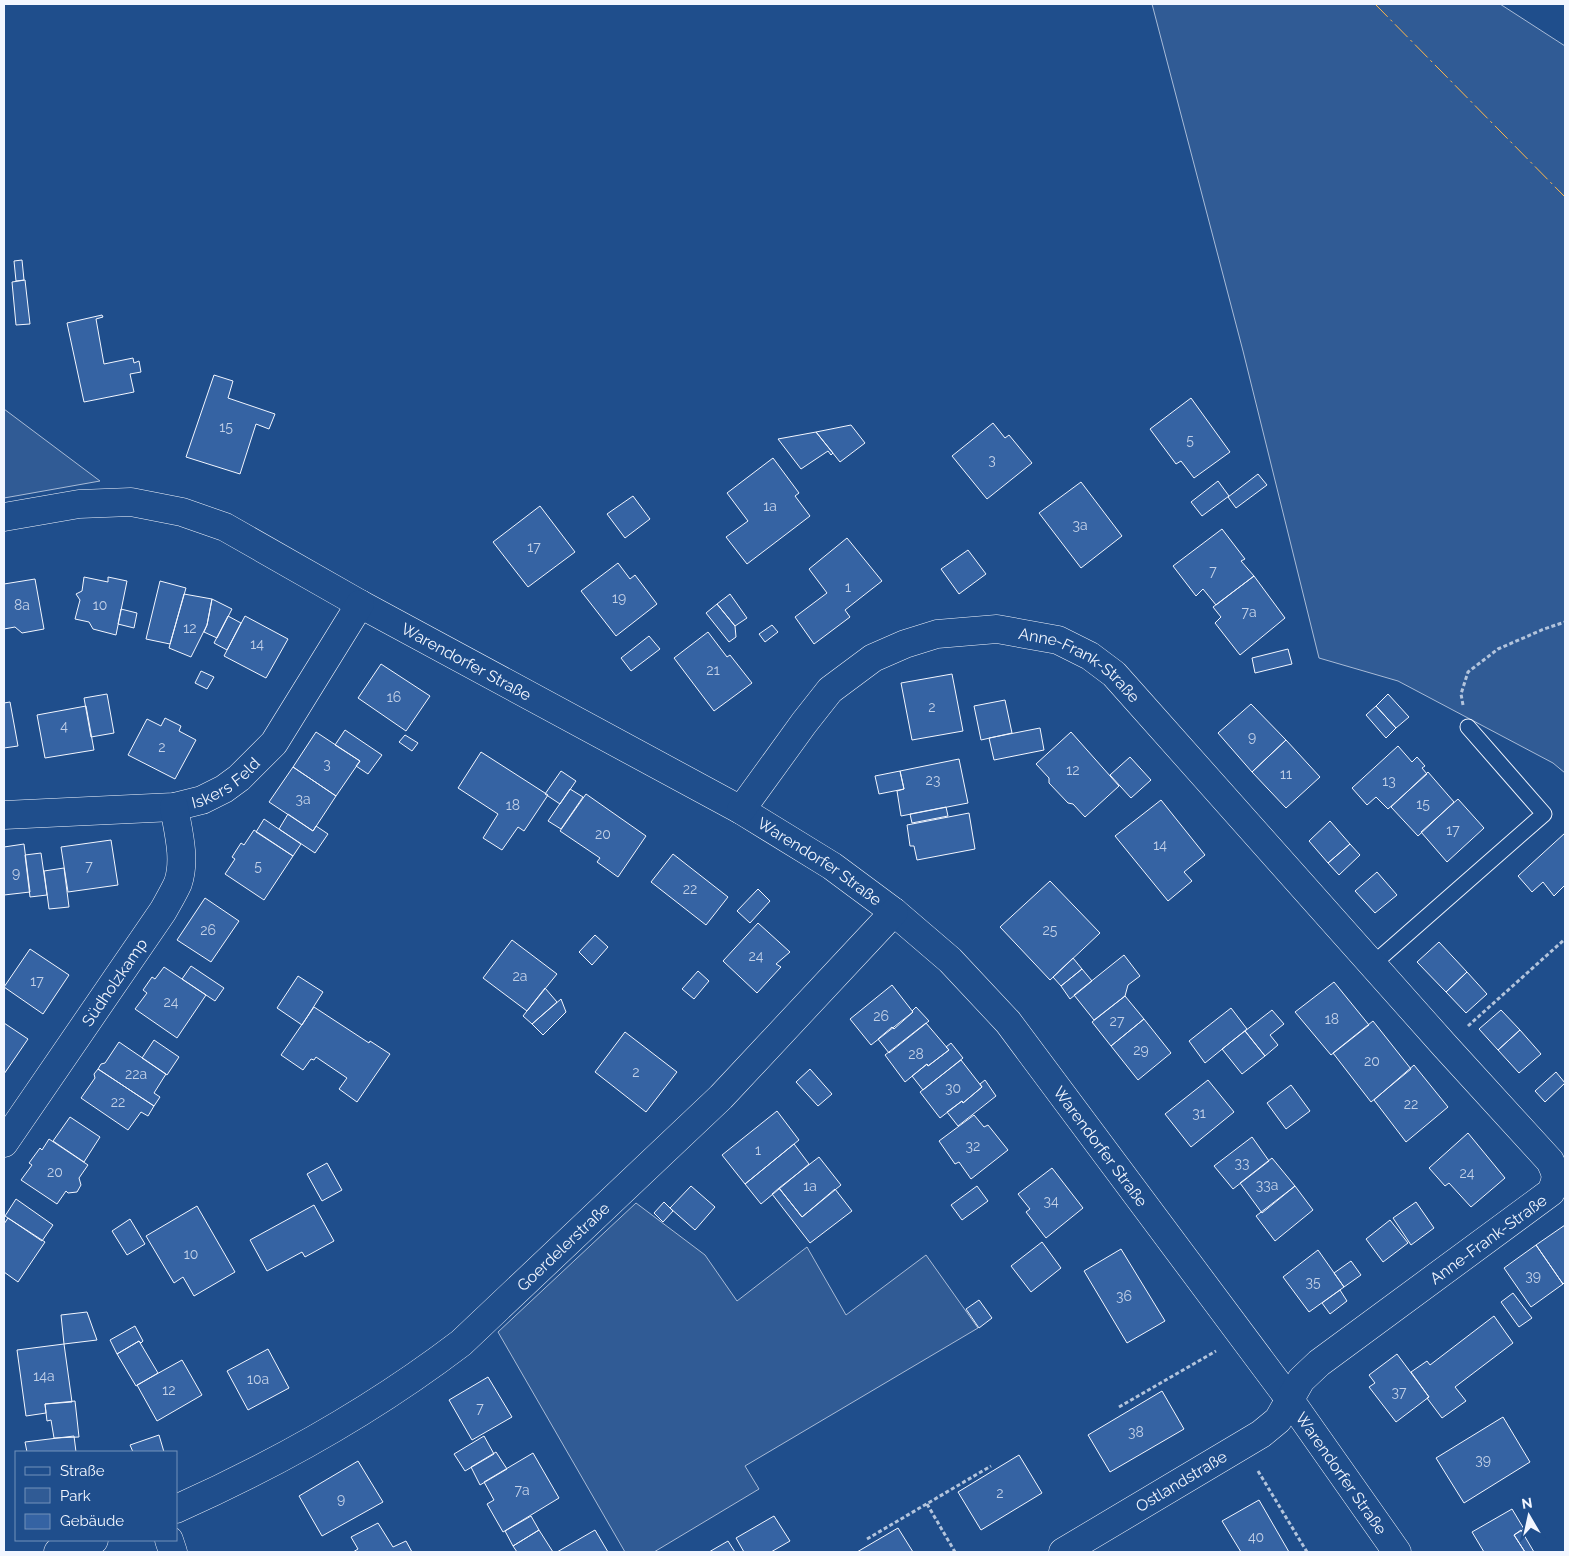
<svg xmlns="http://www.w3.org/2000/svg" width="1569" height="1556" font-family="Raleway,sans-serif">
	<style>
		.green { fill: #305b95; stroke: #a8bbd7 }
		.building { fill: #3563a3; stroke: #f2f6ff }
		.lines { fill: none; stroke-linecap: round; stroke-linejoin: round }
		.lane-casing { stroke: #f2f6ff; stroke-width: 17 }
		.street-casing { stroke: #f2f6ff; stroke-width: 29 }
		.path { stroke: #b3c4dc; stroke-width: 3; stroke-dasharray: 4 2.5; stroke-linecap: butt }
		.lane { stroke: #1f4e8c; stroke-width: 15 }
		.street { stroke: #1f4e8c; stroke-width: 28 }
		.power { stroke: #ffb74d; stroke-width: 1; stroke-dasharray: 18 4 2.5 4; stroke-linecap: butt }
		.labels { text-anchor: middle; stroke-width: 4; stroke-linejoin: round; paint-order: stroke }
		.number-label { font-size: 14px; fill: #c3d1e8 }
		.street-label { font-size: 16px; fill: #f2f6ff; stroke: #1f4e8c }
	</style>
	<rect width="100%" height="100%" fill="#1f4e8c"/>
	<path class="green" d="M1152 4H1500L1565 46V773L1553 763 1398 681 1319 658 1243 351Z
		M4 409 100 481 4 498Z
		M636 1203 705 1255 737 1301 807 1247 846 1315 926 1255 978 1328 745 1466 759 1489 654 1552H625L498 1332Z"/>
	<path class="building" d="M22 260 24 280 16 281 14 261Z
		M25 280 30 324 16 325 12 282Z
		M102 315 103 317 96 319 104 364 133 358 134 363 139 361 141 372 130 374 134 392 84 402 67 323Z
		M214 375 233 381 228 398 275 414 269 429 256 424 240 474 186 457Z
		M1191 398 1230 452 1194 478 1181 461 1176 464 1150 429Z
		M993 423 1005 438 1009 435 1032 463 987 499 952 456Z
		M851 425 865 443 840 462 816 432Z
		M816 432 833 453 831 455 828 451 801 469 778 439Z
		M773 458 799 493 795 496 810 516 747 564 726 537 748 521 727 493Z
		M1258 474 1267 485 1236 508 1228 497Z
		M1218 481 1229 496 1202 516 1191 502Z
		M1081 482 1122 536 1081 568 1039 513Z
		M633 496 650 519 625 538 607 514Z
		M540 506 575 552 528 587 493 542Z
		M1222 529 1245 559 1241 561 1254 576 1216 605 1203 589 1196 596 1173 566Z
		M847 538 882 581 845 610 850 617 814 644 795 617 827 593 809 569Z
		M968 550 986 574 959 594 941 569Z
		M618 563 630 579 635 575 657 604 616 636 581 591Z
		M1254 576 1285 618 1240 655 1215 623 1221 617 1213 607Z
		M84 577 108 582V577L127 581 116 635 93 629 89 622 75 619 80 600 76 594 82 591Z
		M35 579 44 629 22 633 15 627 4 629V584Z
		M160 581 186 588 170 644 146 639Z
		M184 594 212 599 207 625 191 657 169 648Z
		M730 594 747 618 735 626 717 604Z
		M212 599 232 609 217 638 204 632 207 625Z
		M717 604 735 626 736 637 729 642 706 613Z
		M121 609 137 613 134 628 118 624Z
		M228 616 241 623 227 650 214 643Z
		M245 616 288 639 266 678 224 656Z
		M772 625 778 632 765 642 759 634Z
		M708 632 727 657 730 655 752 683 714 711 674 658Z
		M649 636 660 649 631 671 621 658Z
		M1288 649 1292 664 1255 673 1252 658Z
		M381 664 430 696 406 731 358 698Z
		M201 671 214 677 207 689 195 683Z
		M952 674 963 731 912 740 901 683Z
		M107 694 114 733 91 737 84 698Z
		M1388 694 1409 717 1396 728 1376 706Z
		M1005 700 1012 733 981 740 974 706Z
		M10 702 18 746 4 748V703Z
		M1251 704 1286 740 1252 772 1218 733Z
		M86 706 94 750 45 758 37 715Z
		M1376 706 1396 728 1386 738 1366 715Z
		M165 718 181 726 179 731 196 740 175 779 128 755 147 719 161 726Z
		M1040 728 1044 750 994 760 989 738Z
		M345 730 382 755 368 774 356 766 360 761 335 745Z
		M316 732 360 761 336 796 293 767Z
		M1071 732 1119 786 1085 817 1073 804 1068 803 1049 783V778L1036 764Z
		M405 735 418 743 412 751 399 742Z
		M1286 740 1320 777 1286 808 1252 772Z
		M1398 746 1412 762 1417 757 1425 766 1422 768 1427 774 1388 809 1376 797 1367 805 1352 788Z
		M481 752 548 795 524 831 518 827 502 850 483 838 498 814 458 788Z
		M1130 757 1151 780 1131 798 1110 775Z
		M959 759 968 803 901 816 897 791 904 789 900 771Z
		M293 767 336 796 313 831 269 802Z
		M561 771 576 781 560 804 545 794Z
		M900 771 904 789 879 794 875 776Z
		M1428 772 1454 802 1418 836 1391 807Z
		M570 789 583 797 561 829 548 821Z
		M586 794 646 836 618 877 597 862 600 858 560 831Z
		M1458 799 1484 828 1447 862 1421 832Z
		M1161 800 1205 855 1184 872 1192 881 1168 901 1115 836Z
		M946 807 948 816 912 823 910 814Z
		M969 813 975 849 917 860 914 846H910L907 825Z
		M288 814 313 831 316 826 328 834 315 853 279 829Z
		M264 819 301 844 293 856 256 832Z
		M1330 821 1350 844 1328 863 1309 841Z
		M254 830 293 856 264 900 225 874 235 859 232 857 241 843 244 845Z
		M1565 833V885L1554 896 1543 882 1532 892 1518 876Z
		M111 840 118 885 68 892 61 847Z
		M24 844 30 892 4 895V847Z
		M1350 844 1360 855 1339 875 1328 863Z
		M41 853 47 895 30 897 25 855Z
		M673 854 728 897 706 925 651 882Z
		M64 868 69 907 49 909 44 871Z
		M1377 872 1397 895 1375 913 1355 891Z
		M1050 881 1100 933 1050 980 1000 927Z
		M758 889 770 901 750 923 737 911Z
		M205 898 239 921 211 962 177 940Z
		M758 923 790 952 776 964 781 967 757 993 723 961Z
		M595 935 608 947 592 965 579 952Z
		M512 940 557 974 527 1011 483 978Z
		M1439 942 1467 972 1446 992 1417 962Z
		M30 949 69 975 43 1014 4 987Z
		M1124 955 1140 976 1128 985 1125 996 1094 1020 1074 995Z
		M1073 958 1082 969 1061 986 1053 977Z
		M191 966 224 988 215 1001 182 979Z
		M164 967 206 995 177 1038 135 1009 147 993 143 990 152 977 155 979Z
		M1082 969 1092 981 1070 999 1061 986Z
		M698 971 709 981 694 999 682 989Z
		M1467 972 1487 994 1466 1013 1446 992Z
		M298 976 323 992 302 1025 277 1008Z
		M1334 982 1369 1025 1331 1055 1295 1012Z
		M892 985 913 1012 871 1045 850 1019Z
		M545 988 557 1002 532 1024 523 1016Z
		M1125 996 1144 1019 1111 1046 1092 1022Z
		M561 999 566 1012 543 1035 532 1024Z
		M314 1007 369 1043 370 1041 390 1054 357 1102 339 1089 347 1078 316 1057 314 1060 311 1059 303 1070 281 1055Z
		M916 1007 929 1021 889 1053 878 1039 892 1027 894 1029 913 1012 912 1011Z
		M1231 1008 1247 1029 1205 1063 1189 1041Z
		M1272 1010 1284 1024 1270 1035 1278 1045 1265 1056 1245 1031Z
		M1501 1010 1520 1030 1498 1050 1479 1029Z
		M1144 1019 1171 1053 1138 1080 1111 1046Z
		M1373 1021 1411 1069 1371 1102 1333 1053Z
		M4 1023 28 1039 4 1074Z
		M926 1023 949 1050 928 1066 927 1064 905 1082 885 1055Z
		M1520 1030 1541 1054 1519 1073 1498 1050Z
		M1245 1031 1265 1056 1242 1074 1222 1049Z
		M625 1032 677 1072 646 1112 595 1072Z
		M154 1040 179 1057 167 1075 142 1058Z
		M119 1042 166 1074 154 1093 160 1097 154 1106 98 1069 101 1064 105 1063Z
		M951 1043 963 1058 923 1090 912 1076 927 1064 928 1066 949 1050 946 1047Z
		M961 1060 982 1087 963 1103 962 1101 940 1118 920 1092Z
		M1414 1065 1448 1107 1406 1142 1374 1100Z
		M98 1069 154 1106 148 1116 141 1112 128 1130 81 1098 95 1078 94 1074Z
		M810 1069 832 1094 818 1106 796 1082Z
		M1556 1072 1565 1083 1545 1102 1535 1091Z
		M985 1080 996 1096 958 1126 947 1112 962 1101 963 1103 982 1087 980 1084Z
		M1208 1080 1234 1112 1191 1147 1165 1114Z
		M1291 1085 1310 1111 1286 1129 1267 1103Z
		M777 1111 799 1140 745 1184 722 1155Z
		M974 1115 984 1127 988 1125 1008 1150 971 1179 959 1162 955 1164 939 1141Z
		M70 1117 100 1137 84 1162 53 1141Z
		M1468 1133 1505 1178 1471 1207 1449 1183 1445 1186 1429 1168Z
		M1252 1137 1269 1161 1233 1189 1214 1166Z
		M49 1139 88 1165 79 1178 81 1185 77 1192 68 1193 66 1191 57 1204 21 1180 32 1165 29 1163 40 1148 42 1150Z
		M794 1144 809 1164 761 1204 745 1184Z
		M819 1157 841 1185 802 1217 779 1188Z
		M1272 1158 1295 1186 1262 1213 1240 1183Z
		M327 1163 342 1190 322 1201 307 1174Z
		M1052 1168 1083 1208 1046 1238 1026 1212 1030 1209 1018 1194Z
		M691 1186 715 1207 695 1230 670 1208Z
		M977 1186 988 1201 962 1220 951 1205Z
		M1295 1186 1313 1210 1275 1241 1256 1216Z
		M779 1188 802 1217 835 1189 852 1211 810 1243 772 1194Z
		M16 1199 53 1225 42 1241 5 1216Z
		M664 1202 673 1211 663 1222 654 1213Z
		M1416 1202 1434 1228 1411 1245 1393 1218Z
		M314 1205 334 1241 305 1257 302 1252 267 1271 250 1240Z
		M197 1206 235 1272 194 1296 183 1277 174 1283 146 1236Z
		M8 1218 45 1242 18 1282 4 1272V1224Z
		M130 1219 145 1244 127 1255 112 1231Z
		M1390 1220 1408 1243 1383 1262 1366 1239Z
		M1565 1225V1282L1563 1284 1536 1245Z
		M1042 1242 1061 1268 1031 1292 1011 1266Z
		M1536 1245 1563 1284 1531 1307 1504 1268Z
		M1121 1249 1165 1321 1127 1343 1084 1271Z
		M1318 1250 1344 1287 1309 1312 1283 1277Z
		M1351 1261 1361 1275 1344 1287 1334 1273Z
		M1340 1290 1347 1301 1330 1314 1322 1303Z
		M1513 1293 1532 1318 1519 1327 1501 1302Z
		M979 1300 992 1318 979 1328 966 1309Z
		M87 1312 97 1340 64 1344 61 1315Z
		M1494 1316 1513 1343 1455 1387 1466 1401 1442 1418 1427 1398 1429 1397 1411 1372 1427 1361 1430 1365Z
		M135 1326 143 1341 141 1343 139 1341 117 1354 110 1340Z
		M139 1341 158 1373 136 1386 117 1354Z
		M64 1344 72 1402 45 1404 46 1413 26 1416 17 1350Z
		M268 1349 289 1388 248 1410 227 1371Z
		M1397 1354 1429 1397 1396 1422 1369 1387 1375 1383 1369 1375Z
		M182 1360 202 1395 157 1421 137 1385Z
		M488 1377 512 1417 472 1440 449 1400Z
		M1162 1391 1184 1429 1110 1472 1088 1435Z
		M75 1401 79 1437 54 1438 51 1420 47 1421 45 1404Z
		M1503 1417 1530 1462 1464 1503 1436 1458Z
		M159 1435 164 1452H133L130 1445Z
		M74 1436 76 1452H27L25 1442Z
		M484 1436 494 1454 465 1471 454 1454Z
		M496 1452 507 1469 480 1485 471 1467Z
		M533 1453 559 1498 503 1532 487 1504 494 1500 484 1482Z
		M1019 1455 1042 1493 981 1530 958 1492Z
		M358 1461 383 1502 322 1536 299 1496Z
		M1259 1500 1289 1552H1241L1222 1521Z
		M1512 1509 1524 1529 1514 1535 1525 1552H1484L1472 1532Z
		M531 1516 539 1530 513 1546 505 1531Z
		M774 1516 790 1541 771 1552H744L736 1538Z
		M378 1523 393 1547 406 1541 412 1552H353L358 1549 351 1537Z
		M898 1528 913 1552H857Z
		M539 1530 553 1552H517L513 1546Z
		M595 1530 608 1552H557Z
		M1521 1530 1534 1552H1525L1514 1535Z
		M728 1541 735 1552H709Z"/>
	<g class="lines">
		<g class="lane-casing">
			<path id="lane" d="M1373 964 1544 814 1468 727"/>
		</g>
		<g class="street-casing">
			<g id="street">
				<path id="s1" d="M4 517 79 504 131 502 182 512 225 527 360 604 741 810 832 866 894 912 950 960 1008 1022 1290 1400 1397 1552"/>
				<path id="s2" d="M741 810 804 723 830 690 873 658 905 644 937 634 997 629 1058 640 1090 656 1114 674 1445 1046 1550 1161C1557 1175 1557 1178 1551 1192L1319 1363 1301 1380 1278 1420 1261 1434 1063 1552"/>
				<path id="s3" d="M4 815 174 807 202 800 224 789 239 778 274 743 360 604"/>
				<path id="s4" d="M4 1143 163 911C168 902 174 892 178 883 186 859 178 831 174 807"/>
				<path id="s5" d="M176 1509C277 1464 373 1410 461 1343L721 1097 894 912"/>
				<path d="M169 1540 173 1552"/>
				<path d="M58 1552 94 1540"/>
			</g>
		</g>
		<path class="path" d="M1463 705 1461 694 1468 672 1498 649 1544 629 1565 622
			M1468 1026 1565 939
			M1119 1407 1216 1351
			M1258 1471 1307 1552
			M927 1504 955 1552
			M867 1539 991 1466"/>
		<use href="#lane" class="lane"/>
		<use href="#street" class="street"/>
		<path class="power" d="M1375 4 1565 197"/>
	</g>
	<g class="labels">
		<g class="number-label">
			<text x="226" y="432">15</text>
			<text x="1190" y="445">5</text>
			<text x="992" y="465">3</text>
			<text x="770" y="511">1a</text>
			<text x="1080" y="530">3a</text>
			<text x="534" y="552">17</text>
			<text x="1213" y="576">7</text>
			<text x="848" y="592">1</text>
			<text x="619" y="603">19</text>
			<text x="22" y="610">8a</text>
			<text x="100" y="610">10</text>
			<text x="1249" y="617">7a</text>
			<text x="190" y="633">12</text>
			<text x="257" y="649">14</text>
			<text x="713" y="675">21</text>
			<text x="394" y="702">16</text>
			<text x="932" y="712">2</text>
			<text x="64" y="731">4</text>
			<text x="1252" y="742">9</text>
			<text x="162" y="752">2</text>
			<text x="327" y="769">3</text>
			<text x="1073" y="775">12</text>
			<text x="1286" y="779">11</text>
			<text x="933" y="785">23</text>
			<text x="1389" y="786">13</text>
			<text x="303" y="804">3a</text>
			<text x="1423" y="809">15</text>
			<text x="513" y="810">18</text>
			<text x="1453" y="835">17</text>
			<text x="603" y="839">20</text>
			<text x="1160" y="850">14</text>
			<text x="89" y="871">7</text>
			<text x="258" y="871">5</text>
			<text x="16" y="878">9</text>
			<text x="690" y="894">22</text>
			<text x="208" y="935">26</text>
			<text x="1050" y="935">25</text>
			<text x="756" y="961">24</text>
			<text x="520" y="981">2a</text>
			<text x="37" y="986">17</text>
			<text x="171" y="1007">24</text>
			<text x="881" y="1021">26</text>
			<text x="1332" y="1024">18</text>
			<text x="1117" y="1026">27</text>
			<text x="1141" y="1055">29</text>
			<text x="916" y="1059">28</text>
			<text x="1372" y="1066">20</text>
			<text x="636" y="1077">2</text>
			<text x="136" y="1079">22a</text>
			<text x="953" y="1093">30</text>
			<text x="118" y="1107">22</text>
			<text x="1411" y="1109">22</text>
			<text x="1199" y="1118">31</text>
			<text x="973" y="1151">32</text>
			<text x="758" y="1155">1</text>
			<text x="1242" y="1168">33</text>
			<text x="55" y="1177">20</text>
			<text x="1467" y="1178">24</text>
			<text x="1267" y="1190">33a</text>
			<text x="810" y="1191">1a</text>
			<text x="1051" y="1206">34</text>
			<text x="191" y="1259">10</text>
			<text x="1533" y="1281">39</text>
			<text x="1313" y="1287">35</text>
			<text x="1124" y="1301">36</text>
			<text x="44" y="1381">14a</text>
			<text x="258" y="1384">10a</text>
			<text x="169" y="1395">12</text>
			<text x="1399" y="1397">37</text>
			<text x="480" y="1413">7</text>
			<text x="1136" y="1437">38</text>
			<text x="1483" y="1465">39</text>
			<text x="522" y="1495">7a</text>
			<text x="1000" y="1498">2</text>
			<text x="341" y="1504">9</text>
			<text x="1256" y="1542">40</text>
		</g>
		<g class="street-label">
			<text dy="6" stroke="none"><textPath href="#s1" startOffset="502">Warendorfer Straße</textPath></text>
			<text dy="6" stroke="none"><textPath href="#s2" startOffset="424">Anne-Frank-Straße</textPath></text>
			<text dy="6" stroke="none"><textPath href="#s3" startOffset="228">Iskers Feld</textPath></text>
			<text dy="6" stroke="none"><textPath href="#s1" startOffset="908">Warendorfer Straße</textPath></text>
			<text dy="6" stroke="none"><textPath href="#s4" startOffset="195">Südholzkamp</textPath></text>
			<text dy="6" stroke="none"><textPath href="#s1" startOffset="1312">Warendorfer Straße</textPath></text>
			<text transform="translate(1488 1239) rotate(-36)" y="6">Anne-Frank-Straße</text>
			<text dy="6" stroke="none"><textPath href="#s5" startOffset="471">Goerdelerstraße</textPath></text>
			<text dy="6" stroke="none"><textPath href="#s1" startOffset="1718">Warendorfer Straße</textPath></text>
			<text transform="translate(1181 1481) rotate(-31)" y="6">Ostlandstraße</text>
		</g>
	</g>
	<rect width="1569" height="1556" fill="none" stroke="#f2f6ff" stroke-width="10"/>
	<rect x="15" y="1451" width="162" height="90" fill="#1f4e8c" stroke="#7391ba"/>
	<rect x="25" y="1467" width="25" height="8" fill="#1f4e8c" stroke="#7391ba"/>
	<text x="60" y="1476" font-size="15" fill="#f2f6ff">Straße</text>
	<rect x="25" y="1488" width="25" height="15" fill="#305b95" stroke="#7391ba"/>
	<text x="60" y="1501" font-size="15" fill="#f2f6ff">Park</text>
	<rect x="25" y="1514" width="25" height="15" fill="#3563a3" stroke="#7391ba"/>
	<text x="60" y="1526" font-size="15" fill="#f2f6ff">Gebäude</text>
	<g transform="translate(1529 1516) rotate(351)" stroke="#1f4e8c" stroke-width="4" paint-order="stroke">
	<path d="M0-4L9 19L0 12L-9 19Z" fill="#f2f6ff"/>
	<text y="-8" font-size="14" font-weight="bold" text-anchor="middle" fill="#f2f6ff">N</text>
	</g>
</svg>
